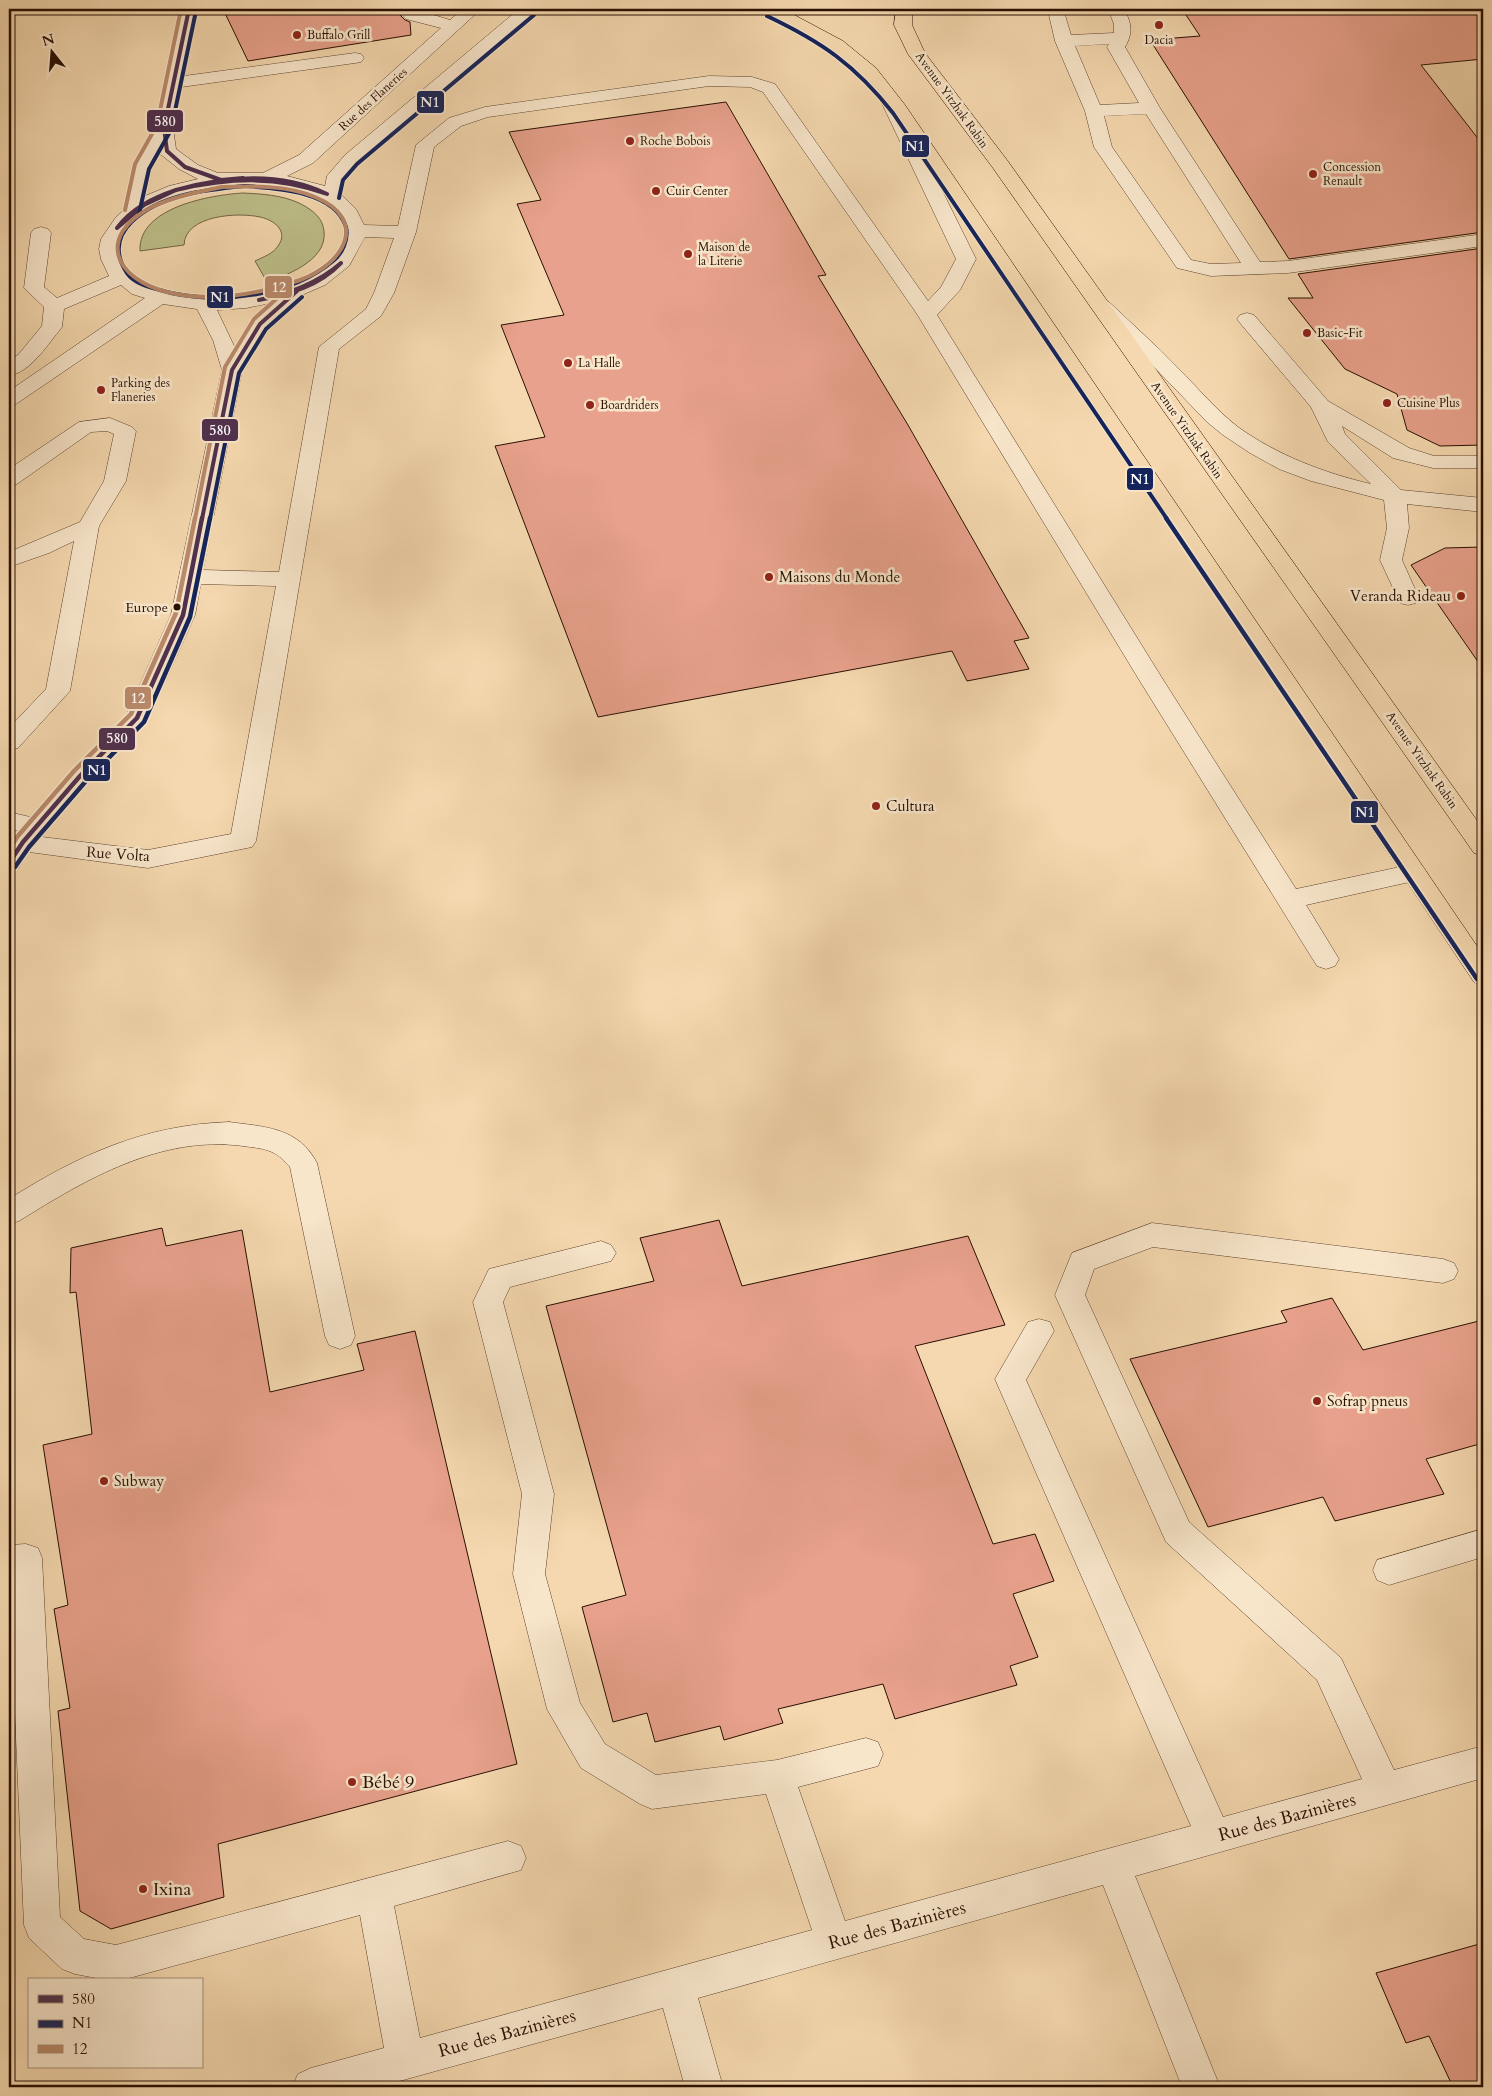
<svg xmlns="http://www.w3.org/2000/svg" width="1492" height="2096" font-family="Cardo,serif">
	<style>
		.green { fill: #bdbe89; stroke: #726645 }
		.building { fill: #e8a18c; stroke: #280f01 }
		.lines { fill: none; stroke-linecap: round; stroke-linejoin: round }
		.minor-casing { stroke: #5b412c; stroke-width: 1 }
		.major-casing { stroke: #280f01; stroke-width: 1 }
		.minor { fill: #f8e6cb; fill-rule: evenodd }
		.major { fill: #f5d8af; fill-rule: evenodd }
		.bus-1-far1-casing { stroke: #f8e6cb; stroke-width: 6 }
		.bus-1-casing { stroke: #f8e6cb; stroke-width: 8 }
		.bus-2-far1-casing { stroke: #f8e6cb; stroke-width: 6 }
		.bus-2-casing { stroke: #f8e6cb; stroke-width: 8 }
		.bus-3-far1-casing { stroke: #f8e6cb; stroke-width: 6 }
		.bus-3-casing { stroke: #f8e6cb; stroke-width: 8 }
		.bus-1-far1 { stroke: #4f304e; stroke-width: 4 }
		.bus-1 { stroke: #4f304e; stroke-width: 4.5 }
		.bus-2-far1 { stroke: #13235b; stroke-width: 4 }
		.bus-2 { stroke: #13235b; stroke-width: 4.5 }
		.bus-3-far1 { stroke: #ba8a6b; stroke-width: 4 }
		.bus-3 { stroke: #ba8a6b; stroke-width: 4.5 }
		.poi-dot { fill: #8f2418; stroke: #f8e6cb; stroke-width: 2 }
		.bus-dot { fill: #280f01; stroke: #f8e6cb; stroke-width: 2 }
		.labels { text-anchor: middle; stroke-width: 5; stroke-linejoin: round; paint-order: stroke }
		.far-poi-label { font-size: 12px; fill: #280f01; stroke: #f8e6cb; text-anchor: start }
		.far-street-label { font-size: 12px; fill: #280f01; stroke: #f8e6cb }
		.bus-label { font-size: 14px; fill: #280f01; stroke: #f8e6cb; text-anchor: end }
		.poi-label { font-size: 15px; fill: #280f01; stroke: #f8e6cb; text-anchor: start }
		.street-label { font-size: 15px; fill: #280f01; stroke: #f8e6cb }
		.near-poi-label { font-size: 18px; fill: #280f01; stroke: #f8e6cb; text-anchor: start }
		.near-street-label { font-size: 18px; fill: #280f01; stroke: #f8e6cb }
		.line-badge { stroke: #f8e6cb; stroke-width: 2 }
		.badge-label { font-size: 14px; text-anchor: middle; font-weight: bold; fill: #fff }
	</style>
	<rect width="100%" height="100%" fill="#f5d8af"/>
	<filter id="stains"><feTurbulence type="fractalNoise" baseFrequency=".004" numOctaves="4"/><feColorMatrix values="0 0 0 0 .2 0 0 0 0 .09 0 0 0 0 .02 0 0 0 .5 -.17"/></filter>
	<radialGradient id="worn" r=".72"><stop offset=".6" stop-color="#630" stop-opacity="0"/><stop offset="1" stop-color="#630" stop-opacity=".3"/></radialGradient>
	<path class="green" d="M243 193C263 194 281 195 299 203 309 208 320 215 323 226 332 258 290 274 267 282L255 261C263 257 273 254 278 246 289 231 274 220 260 217 238 212 185 215 184 245L140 251C138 207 211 195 243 193Z"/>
	<path class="building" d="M223 9H394L405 20 410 22 411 35 248 61Z
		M1182 9H1483V59L1421 65 1483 145V232L1289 259 1150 40 1200 36Z
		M726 102 826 275 818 276 908 425 1029 638 1014 641 1029 669 967 681 952 651 598 717 495 446 545 437 501 325 564 315 517 204 541 200 509 132Z
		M1483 248V445L1440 446 1407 430 1397 394 1345 369 1288 298H1313L1298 274Z
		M1483 547V669L1411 565 1445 548Z
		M719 1220 742 1286 968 1236 1005 1325 915 1346 993 1544 1035 1534 1054 1581 1013 1594 1038 1657 1010 1666 1017 1685 895 1719 883 1684 778 1709 783 1723 724 1740 720 1726 655 1742 647 1713 613 1722 582 1607 626 1595 546 1306 654 1281 640 1238Z
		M162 1228 166 1246 242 1230 270 1392 364 1370 357 1344 415 1331 517 1764 218 1844 224 1897 111 1929 80 1911 58 1711 70 1708 54 1609 68 1605 43 1445 92 1434 76 1292 70 1293 71 1248Z
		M1332 1298 1363 1350 1483 1320V1443L1426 1459 1444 1494 1335 1521 1323 1497 1208 1527 1130 1359 1287 1322 1281 1311Z
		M1483 1943V2087H1453L1429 2036 1406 2043 1376 1973Z"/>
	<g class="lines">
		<g class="minor-casing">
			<path id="minor" d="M181 9H197L184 76 355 53 361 54 364 58 361 62 355 63 181 87 173 128 176 149 198 165 218 173H263L299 155 441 28 406 19 396 9H414L450 20 463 9H481L313 163 287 176 325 186 327 176 345 155 519 9H537L359 163 345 177 342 195 356 209 364 225 398 226 416 145 449 118 485 107 709 76 752 77 775 84 928 301 941 287 956 259 876 91 879 87 885 86 891 87 976 259 960 290 937 315 1162 678 1296 889 1414 864 1423 867 1427 873 1423 879 1306 905 1339 959 1335 966 1326 969 1317 966 1138 678 917 314 763 92 750 87 709 86 488 117 461 126 434 147 416 232 394 293 381 316 339 349 256 841 252 847 148 868 29 852 18 869 9 872V844L18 831 9 828V812L30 817 71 770 127 714 171 615 222 370 213 340 197 309 163 304 16 404 9 406V391L145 298 132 294 121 285 64 309 62 327 59 331C45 348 31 371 9 376V361L18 355 42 326 44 307 24 288 31 233 34 229 41 227 48 229 51 233 44 287 57 298 109 276 101 259 99 249 101 239 116 217 123 211 133 166 155 128ZM159 153 179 169 198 179 169 186 145 196 151 166ZM249 184C278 185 335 189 344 224 347 236 342 249 335 259 299 303 162 314 124 269 120 264 119 254 119 248 121 201 214 185 249 184ZM365 237 394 238 374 293 366 309 319 347 279 572 203 570 242 370 268 328 302 295 325 285 349 266ZM271 303 253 320 235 348 217 310 246 308ZM201 584 276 586 231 834 148 850 42 837 89 782 149 718 195 615Z
				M1050 9H1066L1065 15 1071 35 1114 33V24L1108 9H1124C1132 24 1133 33 1125 47L1160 108 1260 262 1288 261 1483 234V246L1288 273 1211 276 1177 268 1094 147 1085 111 1055 41 1049 15ZM1109 44 1107 47 1139 103 1100 105 1075 46ZM1146 114 1241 263 1211 264 1191 260 1112 147 1104 116Z
				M1102 300 1109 302C1132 324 1156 345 1178 368 1198 388 1216 410 1238 427 1277 455 1324 473 1371 484L1328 442 1311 407 1240 323 1237 319 1240 315 1247 313 1254 315 1328 401 1409 448 1434 456H1483V468H1433L1393 458 1342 426 1345 434 1401 490 1483 498V512L1407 504 1409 528 1402 560 1419 598 1416 603 1408 605 1400 603 1380 560 1387 528 1384 500 1311 481 1279 469 1250 453 1223 435 1207 422 1155 368 1095 310 1092 306 1095 302Z
				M110 418 132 427 136 431 126 481 99 526 70 691 18 748 9 750V728L46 689 74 541 49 553 9 567V552L80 522 104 481 114 434 107 431 91 432 17 484 9 486V469L79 422Z
				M229 1122C265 1127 298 1127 317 1163L355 1336 351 1345 340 1349 329 1345 325 1336 290 1167C275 1149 265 1149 243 1146 161 1135 86 1179 19 1221L9 1224V1199C79 1155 144 1125 229 1122Z
				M1152 1223 1443 1259 1454 1263 1458 1271 1454 1279 1443 1283 1153 1247 1094 1269 1085 1295 1189 1522 1341 1658 1394 1770 1483 1746V1778L1135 1876 1220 2087H1182L1103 1885 698 1998 723 2087H685L663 2008 378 2087H292L298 2074 311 2068 384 2048 360 1915 122 1980H107L75 1974 62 1969 29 1938 24 1925 9 1573V1545L26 1544 38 1548 42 1558 60 1917 84 1939 116 1945 508 1841 521 1846 526 1858 521 1870 394 1906 420 2038 812 1930 766 1794 652 1809 640 1804 581 1768 547 1709 513 1574 522 1494 473 1302 489 1269 601 1241 611 1245 616 1253 611 1261 510 1287 503 1302 554 1494 545 1574 580 1703 605 1744 656 1775 777 1760 866 1738 878 1742 883 1754 878 1766 798 1787 845 1921 1191 1826 995 1379 1028 1322 1039 1319 1050 1322 1054 1331 1026 1380 1223 1817 1362 1779 1317 1680 1166 1542 1055 1295 1072 1253Z
				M1483 1529V1557L1389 1585 1377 1580 1373 1570 1377 1560Z"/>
		</g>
		<g class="major-casing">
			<path id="major" d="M762 9H783L843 41 876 68 905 105 1483 955V985L1474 982 893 112C855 61 821 39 764 13Z
				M896 9H912V25L925 53 1007 160 1483 829V856L1474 853 993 168 908 54 894 25Z"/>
		</g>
		<use href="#minor" class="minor"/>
		<use href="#major" class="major"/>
		<g class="bus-1-far1-casing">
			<path id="bus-1-far1" d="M189 9 164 128 167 151 185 167 221 180 243 178
				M176 190C226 176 279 171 327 194
				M176 190C228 178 276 175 327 194
				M117 228C132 208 153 198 176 190
				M117 228 144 205 176 190
				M259 300C289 293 317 284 341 263
				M259 300C290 294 319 286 341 263
				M202 519 232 370 260 324 297 291"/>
		</g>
		<g class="bus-1-casing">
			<path id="bus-1" d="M9 863 23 842 80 776 137 718 183 615 202 518"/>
		</g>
		<g class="bus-2-far1-casing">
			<path id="bus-2-far1" d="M767 16C822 42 855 65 893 113L1167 519
				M244 186C276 188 335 191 346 227 349 239 342 254 333 261 291 296 224 304 171 293 157 289 136 286 127 273 99 231 149 204 184 195 204 190 224 188 244 186Z
				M339 198 343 180 357 164 534 15
				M139 214 149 169 171 130 196 11
				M210 519 239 373 266 329 302 297"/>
		</g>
		<g class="bus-2-casing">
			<path id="bus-2" d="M1166 518 1477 979
				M15 867 29 847 86 781 144 722 190 617 210 518"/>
		</g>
		<g class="bus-3-far1-casing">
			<path id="bus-3-far1" d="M222 187C252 186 287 185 315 197 370 220 344 264 300 280 259 294 211 303 167 292 115 279 96 237 150 208 172 197 197 192 222 187Z
				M125 210 135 164 157 125 181 9
				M195 519 225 367 254 319 292 285"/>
		</g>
		<g class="bus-3-casing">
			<path id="bus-3" d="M9 850 17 837 74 771 131 714 176 613 195 518"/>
		</g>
		<use href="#bus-1-far1" class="bus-1-far1"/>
		<use href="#bus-1" class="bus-1"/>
		<use href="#bus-2-far1" class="bus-2-far1"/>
		<use href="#bus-2" class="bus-2"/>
		<use href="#bus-3-far1" class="bus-3-far1"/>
		<use href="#bus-3" class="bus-3"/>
	</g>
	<g class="poi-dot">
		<circle cx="1159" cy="25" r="5"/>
		<circle cx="297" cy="35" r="5"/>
		<circle cx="630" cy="141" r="5"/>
		<circle cx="1313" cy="174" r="5"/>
		<circle cx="656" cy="191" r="5"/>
		<circle cx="688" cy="254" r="5"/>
		<circle cx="1307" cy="333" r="5"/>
		<circle cx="568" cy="363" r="5"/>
		<circle cx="101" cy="390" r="5"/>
		<circle cx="1387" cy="403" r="5"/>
		<circle cx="590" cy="405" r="5"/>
		<circle cx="769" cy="577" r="5"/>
		<circle cx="1461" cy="596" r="5"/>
		<circle cx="876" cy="806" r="5"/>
		<circle cx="1317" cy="1401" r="5"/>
		<circle cx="104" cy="1481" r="5"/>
		<circle cx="352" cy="1782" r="5"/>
		<circle cx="143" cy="1889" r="5"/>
	</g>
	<circle class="bus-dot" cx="177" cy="607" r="4.5"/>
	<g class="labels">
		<g class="far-poi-label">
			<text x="307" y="39">Buffalo Grill</text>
			<text x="1159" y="44" text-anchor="middle">Dacia</text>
			<text x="640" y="145">Roche Bobois</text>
			<text x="1323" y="171">Concession<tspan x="1323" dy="14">Renault</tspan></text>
			<text x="666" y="195">Cuir Center</text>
			<text x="698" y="251">Maison de<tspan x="698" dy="14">la Literie</tspan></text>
			<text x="1317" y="337">Basic-Fit</text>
			<text x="578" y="367">La Halle</text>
			<text x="111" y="387">Parking des<tspan x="111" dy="14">Flaneries</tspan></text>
			<text x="1397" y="407">Cuisine Plus</text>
			<text x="600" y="409">Boardriders</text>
		</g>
		<g class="far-street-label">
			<text transform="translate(373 99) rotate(-42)" y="4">Rue des Flaneries</text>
			<text transform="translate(952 100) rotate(54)" y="4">Avenue Yitzhak Rabin</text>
			<text transform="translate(1187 430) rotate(55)" y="4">Avenue Yitzhak Rabin</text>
			<text transform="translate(1422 760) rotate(55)" y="4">Avenue Yitzhak Rabin</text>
		</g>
		<g class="bus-label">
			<text x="168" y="612">Europe</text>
		</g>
		<g class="poi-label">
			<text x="779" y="582">Maisons du Monde</text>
			<text x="1451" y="601" text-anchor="end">Veranda Rideau</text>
			<text x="886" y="811">Cultura</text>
			<text x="1327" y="1406">Sofrap pneus</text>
			<text x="114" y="1486">Subway</text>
		</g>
		<g class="street-label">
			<text transform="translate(118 854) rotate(4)" y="5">Rue Volta</text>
		</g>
		<g class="near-poi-label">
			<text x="362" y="1788">Bébé 9</text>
			<text x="153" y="1895">Ixina</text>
		</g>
		<g class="near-street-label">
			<text transform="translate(1287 1817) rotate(-15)" y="6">Rue des Bazinières</text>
			<text transform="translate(897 1925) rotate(-15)" y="6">Rue des Bazinières</text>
			<text transform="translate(507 2033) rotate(-15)" y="6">Rue des Bazinières</text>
		</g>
	</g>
	<g class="line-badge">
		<rect x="416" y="90" width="29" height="24" rx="5" fill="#13235b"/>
		<rect x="146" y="109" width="38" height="24" rx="5" fill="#4f304e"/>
		<rect x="901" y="134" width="29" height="24" rx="5" fill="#13235b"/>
		<rect x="264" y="275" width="29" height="24" rx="5" fill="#ba8a6b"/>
		<rect x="206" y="285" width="28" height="24" rx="5" fill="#13235b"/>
		<rect x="201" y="418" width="38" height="24" rx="5" fill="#4f304e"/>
		<rect x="1126" y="467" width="28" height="24" rx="5" fill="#13235b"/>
		<rect x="124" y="686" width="28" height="24" rx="5" fill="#ba8a6b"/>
		<rect x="98" y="727" width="38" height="24" rx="5" fill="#4f304e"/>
		<rect x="82" y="758" width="29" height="24" rx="5" fill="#13235b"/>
		<rect x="1350" y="800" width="29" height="24" rx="5" fill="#13235b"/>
	</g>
	<g class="badge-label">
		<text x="430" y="107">N1</text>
		<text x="165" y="126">580</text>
		<text x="915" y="151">N1</text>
		<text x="279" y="292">12</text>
		<text x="220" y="302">N1</text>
		<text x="220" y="435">580</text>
		<text x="1140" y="484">N1</text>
		<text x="138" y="703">12</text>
		<text x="117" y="743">580</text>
		<text x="97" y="775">N1</text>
		<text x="1365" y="817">N1</text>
	</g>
	<rect width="1492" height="2096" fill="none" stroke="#f5d8af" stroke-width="30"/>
	<rect x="10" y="10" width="1472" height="2076" fill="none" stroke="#280f01" stroke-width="2.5"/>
	<rect x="15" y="15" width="1462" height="2066" fill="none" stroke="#280f01"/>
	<rect x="28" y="1978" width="175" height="90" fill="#f8e6cb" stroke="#a5907a"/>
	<rect x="38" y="1995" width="25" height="8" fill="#4f304e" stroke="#a5907a"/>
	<text x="72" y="2004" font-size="15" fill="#280f01">580</text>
	<rect x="38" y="2020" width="25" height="8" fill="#13235b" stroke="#a5907a"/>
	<text x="72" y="2028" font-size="15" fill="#280f01">N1</text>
	<rect x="38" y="2045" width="25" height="8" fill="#ba8a6b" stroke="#a5907a"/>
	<text x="72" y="2054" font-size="15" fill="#280f01">12</text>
	<g transform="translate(52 52) rotate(343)" stroke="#f8e6cb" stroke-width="4" paint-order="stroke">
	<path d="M0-4L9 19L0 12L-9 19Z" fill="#280f01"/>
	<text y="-8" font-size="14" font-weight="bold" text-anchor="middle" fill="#280f01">N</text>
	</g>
	<rect width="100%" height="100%" filter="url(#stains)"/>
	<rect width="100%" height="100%" fill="url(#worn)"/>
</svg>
